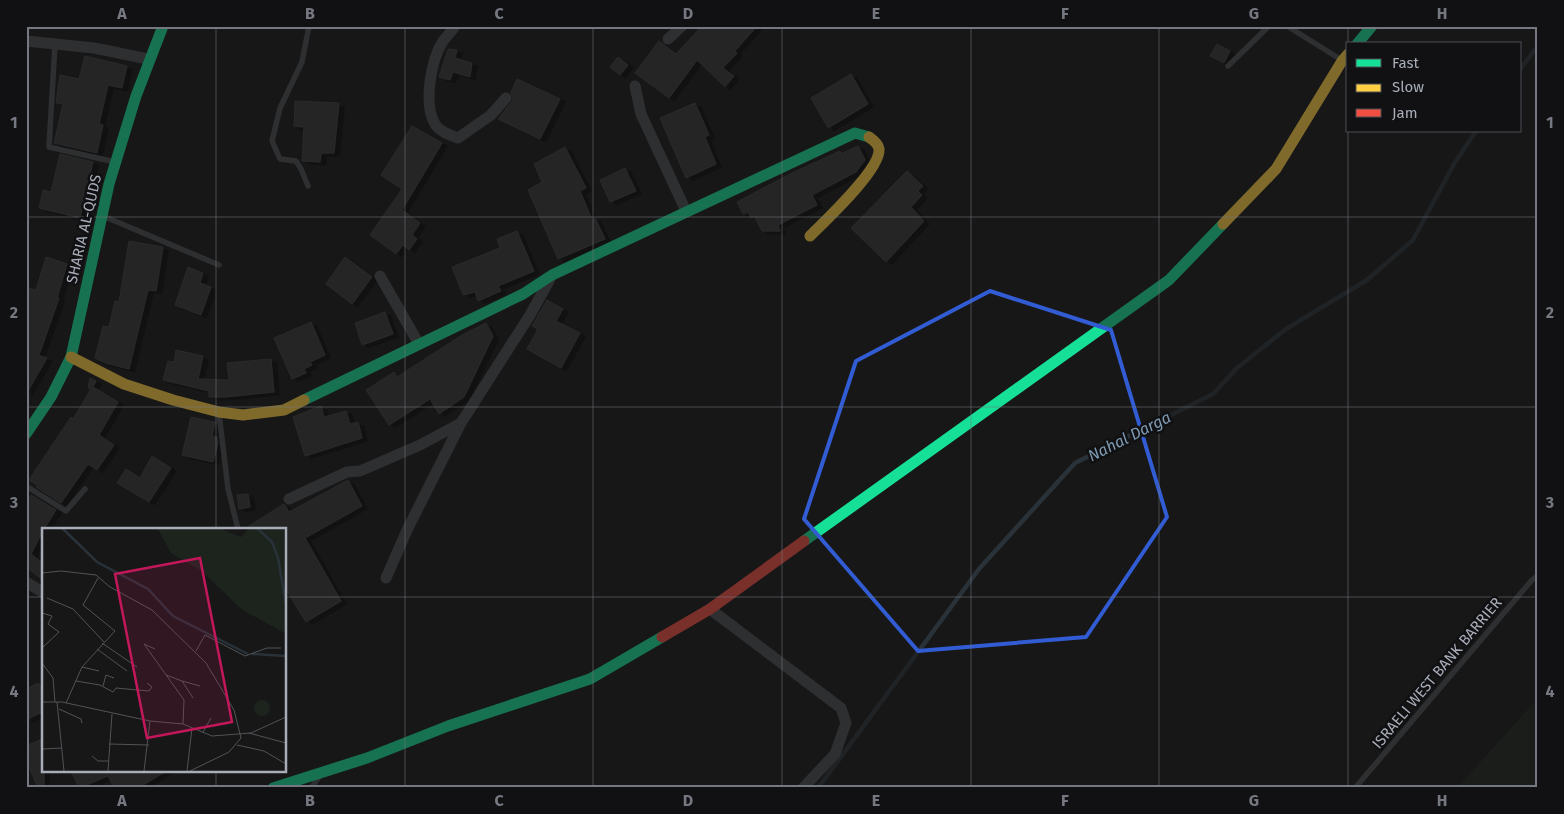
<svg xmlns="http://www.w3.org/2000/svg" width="1564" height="814" font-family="'Fira Sans',sans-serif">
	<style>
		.green { fill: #1d241e }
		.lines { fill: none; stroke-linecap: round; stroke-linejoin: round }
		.stream { stroke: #2a3239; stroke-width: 4.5 }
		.building { fill: #353536; stroke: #3f4043; filter: url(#shadow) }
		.lane { stroke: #4b4c50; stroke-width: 5.5 }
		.street { stroke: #4b4c50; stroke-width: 11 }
		.fast { stroke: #16e098; stroke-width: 11 }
		.slow { stroke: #ffcf43; stroke-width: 11 }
		.jam { stroke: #f24e42; stroke-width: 11 }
		.marked { fill: none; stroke: #325cd3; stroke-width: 4; stroke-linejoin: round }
		.grid { fill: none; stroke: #757880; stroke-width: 1; stroke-opacity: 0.55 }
		.labels { text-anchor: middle; stroke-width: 5; stroke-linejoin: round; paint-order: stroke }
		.street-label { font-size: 15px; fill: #a8adb8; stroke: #111113 }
		.water-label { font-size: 16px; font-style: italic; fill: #7f9bb3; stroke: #111113 }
		.inset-river { fill: none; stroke: #2a3239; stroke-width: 2.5 }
		.inset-road { fill: none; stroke: #515357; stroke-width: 1 }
		.view { fill: #c2185b; fill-opacity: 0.15; stroke: #c2185b; stroke-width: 2.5 }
		.inset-edge { fill: none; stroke: #a8adb8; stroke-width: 2.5 }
		.neatline { fill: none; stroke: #757880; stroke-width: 2 }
		.grid-label { font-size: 16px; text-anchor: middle; font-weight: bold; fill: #757880 }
	</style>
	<defs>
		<filter id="shadow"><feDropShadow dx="5.5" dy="3" stdDeviation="0" flood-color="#0009"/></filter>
	</defs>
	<rect width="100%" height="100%" fill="#171717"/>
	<path class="green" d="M1538 698V788H1457Z"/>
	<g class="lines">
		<path class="stream" d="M1520 69 1538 46
			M818 788 979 569 1075 463 1213 394 1237 368 1286 329 1367 280 1413 240 1454 164 1476 131"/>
	</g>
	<path class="building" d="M702 26H757L735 51 737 53 723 68 734 76 725 87 697 60 669 98 635 73 659 41 676 54Z
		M1217 44 1230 51 1224 63 1210 56Z
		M448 49 457 50 455 58 472 63 470 77 453 72 450 80 439 77Z
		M85 56 127 66 122 88 108 85 99 124 103 125 97 153 54 143 63 104 56 103 60 75 79 79Z
		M618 57 628 65 620 75 610 67Z
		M851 74 868 104 828 128 811 98Z
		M517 79 560 99 540 139 498 119 513 100 511 92Z
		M295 101 339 103 334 153H321L320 162 302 161 304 127 294 126Z
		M695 103 709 135 705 137 716 164 686 178 660 118Z
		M412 126 442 143 402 210 420 223 412 235 417 239 409 250 403 245 396 254 370 235 402 189 381 175Z
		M858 146 865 160 856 172 812 195 817 205 778 225 780 231H762L754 216 751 218 748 212 743 214 737 202 792 173 840 151 841 154Z
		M565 147 586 188 580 191 592 220 595 218 605 239 558 259 528 190 542 182 534 164Z
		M60 154 93 162 80 218 39 208 43 190 51 192Z
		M625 168 636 191 610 202 600 180Z
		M907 171 923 186 918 191 922 195 911 207 924 221 886 262 851 228Z
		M517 231 534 271 498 286 501 291 478 301 475 292 463 295 452 267 500 248 497 239Z
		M129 241 163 247 156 291 148 290 129 369 106 363 95 358 103 326 109 327 115 301 119 302Z
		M46 257 67 264 57 298H59L39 355 47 358 26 394V287L36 290Z
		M345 257 372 277 352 304 326 284Z
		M188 267 203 273 200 283 211 287 201 315 175 305Z
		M547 300 563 309 556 321 580 333 561 368 527 349 538 329 532 326Z
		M385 312 393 334 362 345 355 323Z
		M311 322 325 355 310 362 312 365 304 369 306 373 292 379 274 338Z
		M486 323 493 336 464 397 439 414 430 399 389 425 366 390 394 372 397 377 462 335Z
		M176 350 203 356 198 379 229 380 227 363 271 359 274 392 225 397H209V391L163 380 168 361 174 362Z
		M90 378 96 381 93 387 118 402 99 435 114 445 97 470 88 464 61 503 36 487 37 485 29 480 71 417 73 419 91 389 88 388Z
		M321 406 324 417 346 411 350 424 358 422 362 438 305 456 293 417Z
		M191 417 215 422 212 436 217 437 218 443 213 462 182 455Z
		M152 456 171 468 149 502 117 483 126 469 140 478Z
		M348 480 362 506 305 538 341 601 306 622 285 588V529H244L284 504 289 512Z
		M248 494 250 507 239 509 237 495Z
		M31 495 56 510 44 529 31 554 44 564V581L26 567V504Z
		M38 683 44 693V711L26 720V689Z
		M44 738V788H38L26 760V746Z
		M71 770H168L138 788H114L108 776 79 788Z"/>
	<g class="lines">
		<path class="lane" d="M1287 26 1340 59
			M55 44 49 147 115 162
			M1228 66 1269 26
			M308 186 301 169 296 161 280 159 272 141 280 108 302 62 309 26
			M103 216 219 265
			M219 413 228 489 238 529
			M26 486 66 511 85 489
			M311 788 319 777
			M1355 788 1531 581 1538 575"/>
		<path class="street" d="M455 26C452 31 447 36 443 41 431 60 423 104 435 124 440 132 450 135 458 138L491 115 506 98
			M668 39 682 26
			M26 41 94 48 148 59
			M635 86 641 114 686 211
			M380 276 419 344
			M289 499 347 472 360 471 420 445 461 423 530 315 550 279
			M386 578 408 528 461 423
			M26 582 44 593
			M710 609 841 708 846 723 835 754 803 788"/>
		<path class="fast" d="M1357 44 1372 26
			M304 400 523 294 552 275 855 133 869 137
			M26 434 51 397 71 357 109 184 136 96 163 26
			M804 541 1169 280 1223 224
			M273 788 367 758 448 726 590 679 662 637"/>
		<path class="slow" d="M1223 224 1276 169 1342 61 1348 54
			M810 236C825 221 881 169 879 149 878 143 873 140 869 137
			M71 357 124 384 173 400 219 412 243 415 284 410 304 400"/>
		<path class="jam" d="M662 637 710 609 804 541"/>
	</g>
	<path d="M0 0H1564V814H0ZM990 291 1111 330 1167 517 1086 637 918 651 804 519 856 361Z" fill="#171717" fill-opacity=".55" fill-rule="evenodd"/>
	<path class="marked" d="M990 291 1111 330 1167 517 1086 637 918 651 804 519 856 361Z"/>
	<path class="grid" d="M216 26V529M405 26V788M593 26V788M782 26V788M971 26V788M1159 26V788M1348 26V44M1348 131V788M26 217H1538M26 407H1538M26 597H44M285 597H1538M216 770V788"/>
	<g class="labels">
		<g class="street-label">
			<text transform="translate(84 229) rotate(-77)" y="5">SHARIA AL-QUDS</text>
			<text transform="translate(1437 673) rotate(-50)" y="5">ISRAELI WEST BANK BARRIER</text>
		</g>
		<g class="water-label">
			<text transform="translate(1129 436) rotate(-27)" y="6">Nahal Darga</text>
		</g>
	</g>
	<g transform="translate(42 528)">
		<rect width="244" height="244" fill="#171717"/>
		<path d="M115 0H177L199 9 207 0H242L244 106 199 81 160 43 129 25ZM212 180a8 8 0 1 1 16 0a8 8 0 1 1-16 0Z" fill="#1d241e"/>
		<path class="inset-river" d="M20 0 55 34 106 61 131 88 206 126M215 0 230 14 236 30 244 76M210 126 244 128"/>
		<path class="inset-road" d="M0 45 19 43 54 47 68 59 110 82 164 135 192 182 199 210 187 224 148 243M5 70 31 81 62 114M0 85 10 88 6 96 17 104 0 120M60 115 95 139M55 121 85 143M113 121 102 116 142 172 141 196M154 123 163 107 203 128 225 120H239M0 135 11 150 13 174M40 139 57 143M124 147 140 153 151 170M34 153 58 157 71 164 74 160 107 163 110 159 105 155M140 153 158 158M61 158 64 147 72 150M0 174H20L108 193 141 196 170 208 209 205 244 189M15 174 22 243M24 175 40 139 73 103 41 77 56 50M17 181 39 191 40 195M161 204 169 190M207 205 244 215M67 216 107 217M195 217 222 223 244 236M0 221 20 220M50 228 56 233H66M66 243 70 186M102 243 108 193M145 243 150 200"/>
		<path class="view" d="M158 30 190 194 105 210 73 46Z"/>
		<rect width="244" height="244" class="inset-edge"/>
	</g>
	<rect width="1564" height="814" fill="none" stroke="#111113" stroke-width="55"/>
	<rect x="1346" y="42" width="175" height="90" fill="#111113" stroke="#4d4f55"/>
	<rect x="1356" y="59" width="25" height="8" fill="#16e098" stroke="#4d4f55"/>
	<text x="1392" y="68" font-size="15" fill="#a8adb8">Fast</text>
	<rect x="1356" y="84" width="25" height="8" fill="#ffcf43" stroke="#4d4f55"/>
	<text x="1392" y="92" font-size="15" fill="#a8adb8">Slow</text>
	<rect x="1356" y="109" width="25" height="8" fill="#f24e42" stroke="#4d4f55"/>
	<text x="1392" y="118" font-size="15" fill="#a8adb8">Jam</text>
	<rect x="28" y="28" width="1508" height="758" class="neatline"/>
	<g class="grid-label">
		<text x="122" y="19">A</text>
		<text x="310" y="19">B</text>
		<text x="499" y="19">C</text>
		<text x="688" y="19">D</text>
		<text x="876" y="19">E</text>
		<text x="1065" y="19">F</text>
		<text x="1254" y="19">G</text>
		<text x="1442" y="19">H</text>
		<text x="14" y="128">1</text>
		<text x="1550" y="128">1</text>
		<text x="14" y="318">2</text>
		<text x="1550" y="318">2</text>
		<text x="14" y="508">3</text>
		<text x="1550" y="508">3</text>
		<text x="14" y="697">4</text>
		<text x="1550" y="697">4</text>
		<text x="122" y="806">A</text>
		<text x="310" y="806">B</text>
		<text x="499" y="806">C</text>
		<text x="688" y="806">D</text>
		<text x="876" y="806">E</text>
		<text x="1065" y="806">F</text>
		<text x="1254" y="806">G</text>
		<text x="1442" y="806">H</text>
	</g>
</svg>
